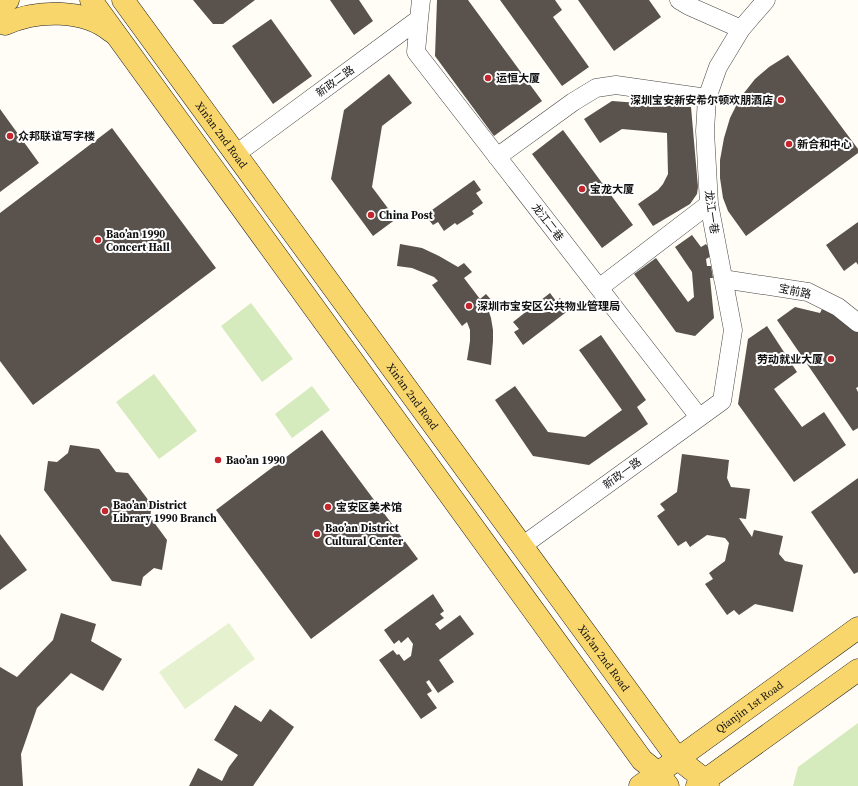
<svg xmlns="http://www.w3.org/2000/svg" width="858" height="786" font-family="'Source Serif 4','Noto Sans SC',serif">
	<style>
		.green { fill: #d5ebbd }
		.pitch { fill: #e6f2cf }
		.building { fill: #5a524d }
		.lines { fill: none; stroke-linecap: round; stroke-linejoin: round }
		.minor-casing { stroke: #444; stroke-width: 19 }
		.major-casing { stroke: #222; stroke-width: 23 }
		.minor { stroke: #fff; stroke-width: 18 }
		.major { stroke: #f9d66b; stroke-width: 22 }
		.poi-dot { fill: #c4262e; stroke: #fff; stroke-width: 1.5 }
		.labels { text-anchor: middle; stroke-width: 4; stroke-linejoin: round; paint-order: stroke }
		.poi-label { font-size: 11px; font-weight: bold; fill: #111; stroke: #fff; text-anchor: start }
		.street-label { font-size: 11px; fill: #111; stroke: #fff }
	</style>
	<rect width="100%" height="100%" fill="#fffdf5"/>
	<path class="green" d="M251 303 293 359 262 382 221 326Z
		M154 374 197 431 159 459 116 402Z
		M312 386 330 410 292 438 275 414Z
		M858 723V786H793L798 767Z"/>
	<path class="pitch" d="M229 623 255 659 185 709 159 672Z"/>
	<path class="building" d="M193 0H255L223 24H213Z
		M330 0H359L373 21 354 35Z
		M437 0H468L542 101 494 136 435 56Z
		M500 0H555L562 10 553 17 589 67 562 86Z
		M578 0H649L661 17 614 51Z
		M271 19 312 76 273 104 232 46Z
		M788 55 858 149V153L746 236 728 211 723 198 720 178V160L724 138 730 118 740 98 755 79 769 67Z
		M389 74 412 103 382 126 372 187 396 219 373 236 331 179 344 110Z
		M612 101 691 107 698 187 697 194 690 204 653 226 638 204 658 190 663 184 668 174 667 133 622 129 600 143 584 119Z
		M0 109 39 163 0 192Z
		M112 128 216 268 33 405 0 361V213Z
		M563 130 633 225 602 248 532 154Z
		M474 180 481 190 476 193 483 203 472 211 474 214 457 225 455 223 444 231 438 222 433 225 425 215Z
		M858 222V265L856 262 844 271 826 245Z
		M692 235 701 247 706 244 713 255 706 259 707 266H711L713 278H710L714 318 695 336 676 332 634 274 656 258 688 302 694 297 692 272 675 247Z
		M400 244 422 248 439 256 458 267 464 263 472 272 464 278 480 299 486 294 494 303 488 309 491 318 493 330V341L491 365 467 360 470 341V330L467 322 462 326 432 285 438 281 434 277 412 268 397 266Z
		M550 293 556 301 560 298 569 310 523 345 514 332 519 329 513 322Z
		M795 307 820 313 823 307 858 332V387L856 388 858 392V428L853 431 777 320Z
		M767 326 797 372 774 389 802 427 824 412 846 445 794 482 738 404 748 339Z
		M601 335 646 400 637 407 648 424 589 465 533 456 495 400 515 386 548 432 585 437 622 410 579 350Z
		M322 430 418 559 311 639 216 510Z
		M70 445 99 449 116 472 128 473 152 505 150 517 167 540 162 570 154 568 143 577 141 586 112 581 44 490 48 461 57 462 68 453Z
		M682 454 729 460 727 478 731 487 750 489 746 519 739 518 752 537 754 530 783 536 779 554 785 561 803 565 793 612 755 604 739 615 734 610 727 615 705 584 713 579 709 573 725 561 729 543 725 538 707 535 690 547 686 541 678 546 657 516 665 510 660 504 677 492Z
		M858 478V572L854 574 811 512Z
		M0 534 27 570 0 590Z
		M433 594 444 611 440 614 444 618 435 624 440 630 460 615 474 634 439 660 454 682 438 693 429 680 426 682 432 691 427 694 437 708 421 719 379 660 393 650 397 655 399 654 404 661 411 656 413 644 408 637 401 643 399 640 394 644 384 630Z
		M61 613 96 624 91 641 122 659 103 691 71 673 37 708 21 754 23 786H0V667L17 677 53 640Z
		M235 705 261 722 270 709 294 727 253 786H189L198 768 222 781 229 767 238 755 214 740Z"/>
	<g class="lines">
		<g class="minor-casing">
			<path id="minor" d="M679 0 689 6 741 29
				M419 19 416 52 699 417
				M236 154 419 19 421 0
				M497 157 573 102 596 88 616 85 707 98
				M723 279 808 292 838 307 858 323
				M599 288 709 204
				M522 546 722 401 733 330 709 204 705 131 707 98 718 67 741 29 766 0"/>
		</g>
		<g class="major-casing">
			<g id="major">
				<path d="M91 0 642 760 658 773 668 786"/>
				<path id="s1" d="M123 0 677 758 705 780 708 786"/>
				<path d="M0 6 8 0"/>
				<path d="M5 24C36 10 84 8 112 32"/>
				<path id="s2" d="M640 786 858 628"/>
				<path d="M697 786 858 670"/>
			</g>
		</g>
		<use href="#minor" class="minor"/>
		<use href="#major" class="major"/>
	</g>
	<g class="poi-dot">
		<circle cx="488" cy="78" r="4"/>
		<circle cx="781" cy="100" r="4"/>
		<circle cx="10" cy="136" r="4"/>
		<circle cx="789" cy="144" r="4"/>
		<circle cx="582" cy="189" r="4"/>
		<circle cx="371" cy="215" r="4"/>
		<circle cx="98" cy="240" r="4"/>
		<circle cx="469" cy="306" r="4"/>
		<circle cx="831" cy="359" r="4"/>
		<circle cx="218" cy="460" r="4"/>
		<circle cx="328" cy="507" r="4"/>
		<circle cx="105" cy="511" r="4"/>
		<circle cx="317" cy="534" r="4"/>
	</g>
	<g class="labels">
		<g class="poi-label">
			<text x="496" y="82">运恒大厦</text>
			<text x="773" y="104" text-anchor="end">深圳宝安新安希尔顿欢朋酒店</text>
			<text x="18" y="140">众邦联谊写字楼</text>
			<text x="797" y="148">新合和中心</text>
			<text x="590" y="193">宝龙大厦</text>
			<text x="379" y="219">China Post</text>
			<text x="106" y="238">Bao’an 1990<tspan x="106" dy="13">Concert Hall</tspan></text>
			<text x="477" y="310">深圳市宝安区公共物业管理局</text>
			<text x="823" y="363" text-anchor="end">劳动就业大厦</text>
			<text x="226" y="464">Bao’an 1990</text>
			<text x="113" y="509">Bao’an District<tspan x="113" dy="13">Library 1990 Branch</tspan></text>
			<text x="336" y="511">宝安区美术馆</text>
			<text x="325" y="532">Bao’an District<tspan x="325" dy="13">Cultural Center</tspan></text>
		</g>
		<g class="street-label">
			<text transform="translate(335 81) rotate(-36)" y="4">新政二路</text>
			<text dy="4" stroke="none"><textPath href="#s1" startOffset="167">Xin'an 2nd Road</textPath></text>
			<text transform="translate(712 212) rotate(82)" y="4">龙江一巷</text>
			<text transform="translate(548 222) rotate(52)" y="4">龙江二巷</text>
			<text transform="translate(795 291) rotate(12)" y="4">宝前路</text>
			<text dy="4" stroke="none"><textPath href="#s1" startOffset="491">Xin'an 2nd Road</textPath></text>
			<text transform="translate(622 473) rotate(-36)" y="4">新政一路</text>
			<text dy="4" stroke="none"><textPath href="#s1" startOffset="815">Xin'an 2nd Road</textPath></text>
			<text dy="4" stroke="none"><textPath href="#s2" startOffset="135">Qianjin 1st Road</textPath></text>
		</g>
	</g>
</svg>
